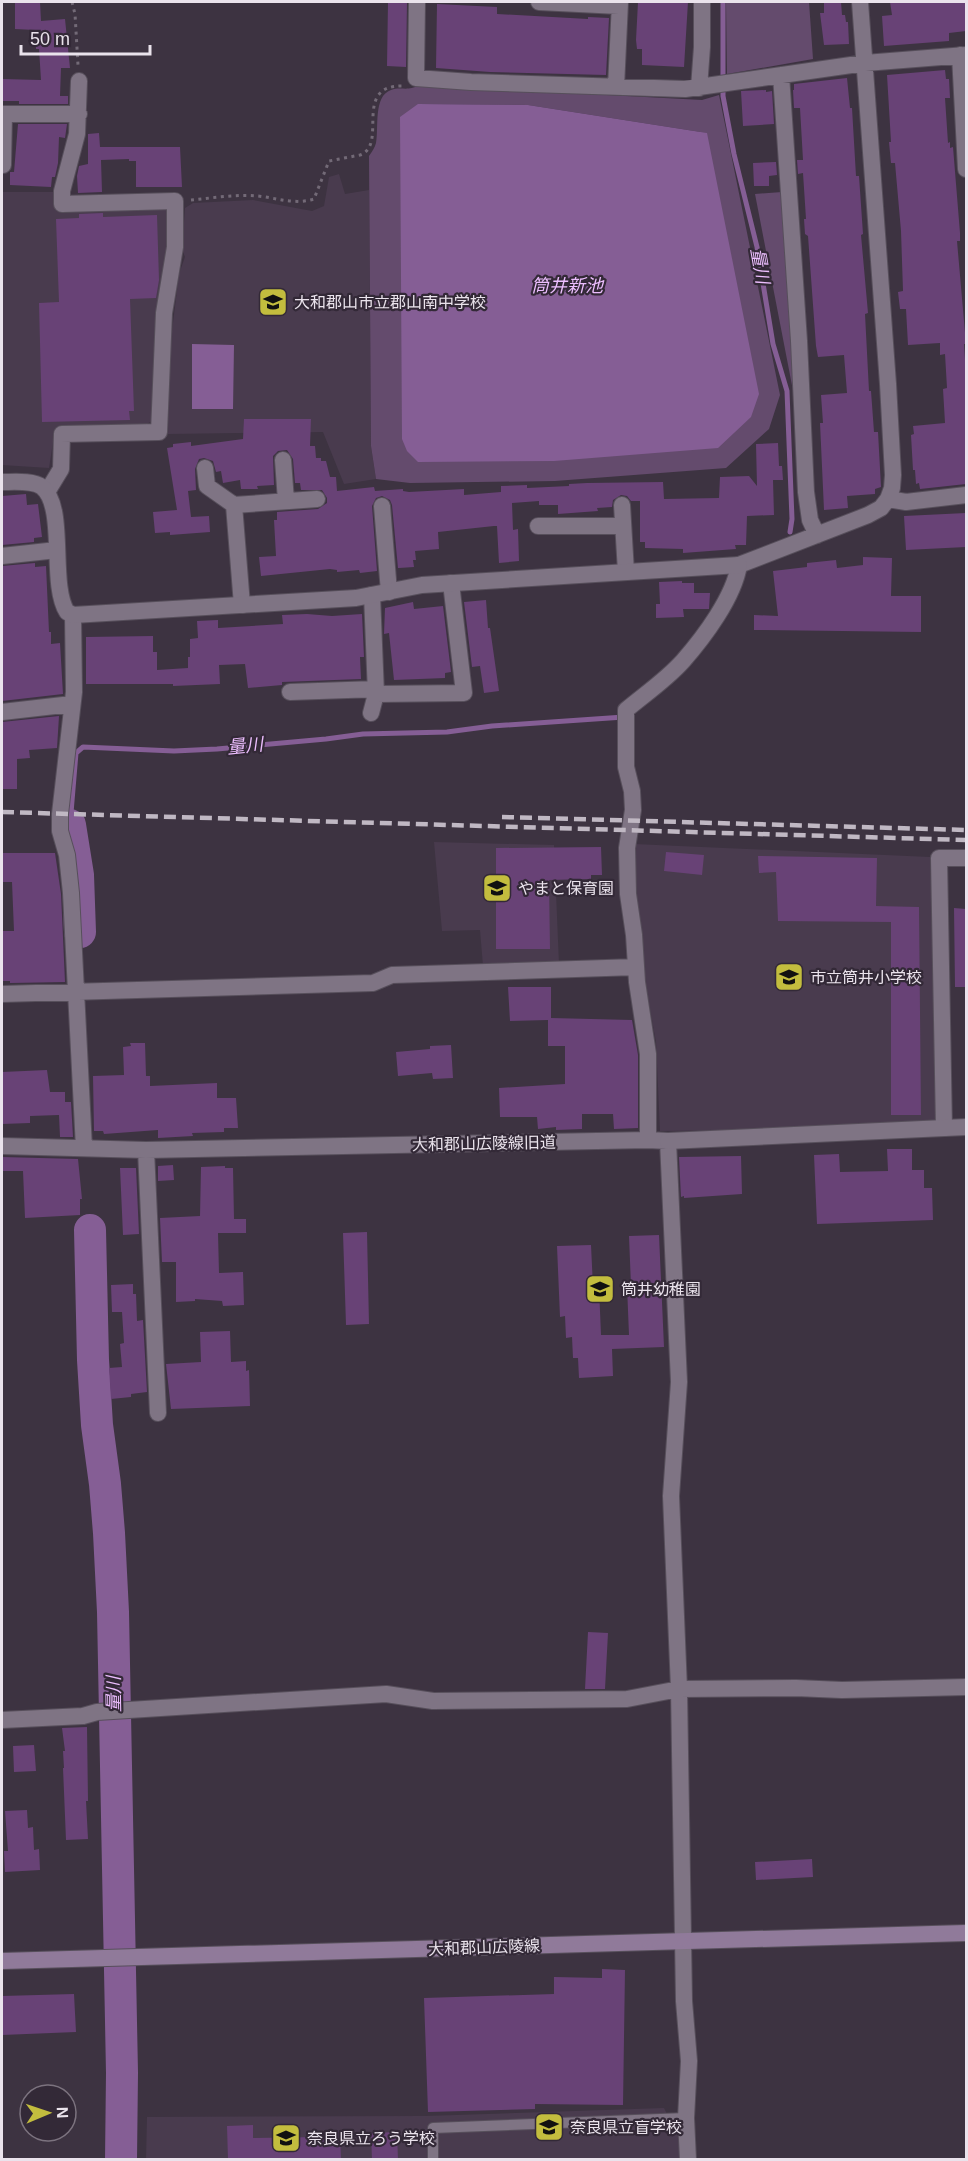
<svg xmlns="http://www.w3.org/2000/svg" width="968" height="2161" font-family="Arial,'Noto Sans JP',sans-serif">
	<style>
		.built { fill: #493b4e }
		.green { fill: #644b6d; fill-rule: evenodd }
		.water { fill: #855e95 }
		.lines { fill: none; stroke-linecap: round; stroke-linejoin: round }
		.stream { stroke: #855e95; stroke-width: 5 }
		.river { stroke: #855e95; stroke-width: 32 }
		.building { fill: #684276 }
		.service-casing { stroke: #574f5b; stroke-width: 12 }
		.minor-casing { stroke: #574f5b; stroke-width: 18 }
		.tertiary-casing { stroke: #574f5b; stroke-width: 18 }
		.secondary-casing { stroke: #574f5b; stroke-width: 18 }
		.path { stroke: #736a77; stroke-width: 3; stroke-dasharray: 3 4.5; stroke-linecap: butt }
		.service { stroke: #7f7484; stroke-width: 10 }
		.minor { stroke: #7f7484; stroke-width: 16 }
		.tertiary { stroke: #7f7484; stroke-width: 16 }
		.secondary { stroke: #907a9a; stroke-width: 16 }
		.rail { stroke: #c0b8c3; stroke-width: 4.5; stroke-dasharray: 12 6; stroke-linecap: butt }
		.labels { text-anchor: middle; stroke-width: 4.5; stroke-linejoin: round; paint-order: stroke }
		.poi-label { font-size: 16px; fill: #eae3ec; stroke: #332937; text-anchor: start }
		.street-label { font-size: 16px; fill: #eae3ec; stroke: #332937 }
		.water-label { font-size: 18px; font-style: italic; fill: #ecbefe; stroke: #332937 }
	</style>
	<rect width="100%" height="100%" fill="#3d3341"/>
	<path class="built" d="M339 174 345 194 369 190 371 446 376 479 344 484 323 432 168 434 170 347 179 274 185 257 182 249 185 208 193 203 253 200 312 211 324 206 329 177Z
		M2 192H58L57 209 164 206 171 216 153 420 143 427 55 429 49 468 2 465Z
		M434 842 554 845 559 964 483 966 480 930 442 931Z
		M634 844 930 857 940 1118 935 1128 660 1131 656 1042 632 911Z
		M664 2108 679 2138 680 2160H146L147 2117 425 2116Z"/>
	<path class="green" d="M726 2H809L813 59 727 74Z
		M419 85 702 100 719 95 780 395 769 429 726 468 555 481 410 483 376 479 371 446 369 156C372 152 375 147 376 143 379 128 373 96 391 90 401 86 407 92 419 85ZM418 104 528 105 707 133Z
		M782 192 796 406 755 194Z"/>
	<path class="water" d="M418 104 528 105 707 133 759 394 751 417 718 448 554 461 418 462 407 451 402 439 400 117Z
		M192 344 234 345 233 409H192Z"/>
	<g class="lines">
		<path class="stream" d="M723 2V96L734 154 757 247 773 344 787 391 792 519 790 532
			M70 825 76 753 83 747 174 751 217 749 326 739 363 734 447 732 492 726 624 717"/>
		<path class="river" d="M70 825 78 875 80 932
			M90 1230 93 1360 97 1425 105 1484 109 1533 113 1612 122 2073 121 2160"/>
	</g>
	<path class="building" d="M15 2H40L41 21 65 19 70 68H61L60 96H68V104H19V101H3L2 79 41 80 39 49H36L35 30 15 29Z
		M388 2H407L406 67 387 66Z
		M638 2H688L684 67 642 65V49H637L636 40Z
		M824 2H841L842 15H845L846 22H848L849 44 824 45 820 13H824Z
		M890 2H966V31L949 33V41L884 46 882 16 892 15Z
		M437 4 497 7V14L588 19V17L609 18 606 75 490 72 436 68Z
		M945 70 946 79H949L950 98H945L948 143 950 142V148L953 147 960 233V241H957L966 344H964L966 374V484L920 489 919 483 916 484 915 470H913L911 435 914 434 913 426 945 423 943 389 947 388 945 354 940 355V343L908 345 906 309H900L898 292 903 291 901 231 895 163H891L889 142H891L887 75Z
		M847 78 850 108H852L856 176H859L863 234 861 235 868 313 865 314 869 391H871L874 432H878L881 487 875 489V494L847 496 848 508 824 510 820 423H823L821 395 847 393 844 355 818 357 816 346 808 236 805 234 804 219H806L803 173 798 174 797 160H803L800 108H794L793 90H794V84Z
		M766 90V92L772 91 774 124 743 126 741 91Z
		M18 124H67L65 138 59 137 58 163 55 177H52L51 187 10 185V172H14Z
		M99 133 100 147H180L182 187H136V161H129V159L101 160 102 192 78 193 77 176 79 166 88 164V134Z
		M776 162 777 175 769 176V186H754L753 163Z
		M103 213V217L157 215 159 280 156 298 130 299 134 411H129L130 420 42 422 39 303 59 302 56 219 79 218V214Z
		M244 419H311L310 446H315L316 458H321V461H326L330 477H336L337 491 374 487 375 491 403 489V491L409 492 464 489V495L501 492V486L527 485V488L569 486V484L587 483 663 482 664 499 719 498 720 477 749 476 757 486 756 444 778 443 779 466H782L783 480H773L774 515 747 516 746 545H735L736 549 683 553V549L645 548V542H640V501H631L627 496 621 495 613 500 612 507 597 508 598 511 558 514V505H539V501L512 503 513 530 518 529 519 561 499 563 497 526H494L438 532 439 549 415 551 416 560H413L414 567 399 568H398L392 505 390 500 382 496 376 498 372 506 377 571 360 573 359 570 337 572V570L330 569 261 576 259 557 276 556 274 520H277V512L318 509 327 503V498L322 490H301L300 483H295L293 459 287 450 278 451 273 456 274 485 257 486 258 489H241L240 480 223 483 221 471 216 472 213 461 204 458 199 459 195 469 196 490 188 491 191 517 209 516 210 532 170 535V532L155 533 153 512 177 510 167 448 173 447V444L191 442V446L243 439Z
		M26 494 27 505 38 504 42 537 34 538V542L2 545V496Z
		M966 513V547L906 550 904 516Z
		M863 557 892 558 891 596H921V632L754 630V615L778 616 773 571 807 567V563L836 560 837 568 863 565Z
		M35 563V567L46 566 49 632H51V644L60 643 63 694 2 701V566Z
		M682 581V583H694V593H710L709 609H683L684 617 656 618V604H660L659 582Z
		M486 600 488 628H490L499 691 484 693 480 666 472 667 464 602Z
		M413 602 414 609 443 606 451 672 445 673V678L394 680 389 633 384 634 385 608Z
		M307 614 332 616 362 614 364 657H360L361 679 282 682V685L248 688 245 664 219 665 220 684 173 686V684H86V637L153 636V652H157V670L188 668V657H190V639L198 638 197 621 218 620V628L283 624 282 615Z
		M59 716 57 748 29 750 30 758 17 759V789H2V722Z
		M601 847 602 875H591V879L549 880 550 949H496V848Z
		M666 852 704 855 702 875 664 871Z
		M2 853H55L61 894 65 982 10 983V981H2V931H14L12 882H2Z
		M758 856 877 858 876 906 919 907 921 1115H891V922L778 921 776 872 759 873Z
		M954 908 966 909V987H955Z
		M508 987H551V1018L632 1020 638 1055V1128L614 1129 613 1114H582V1129L556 1130V1127L538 1129 537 1117H500L499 1088 565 1084V1046H548V1020L510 1021Z
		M130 1043H145L146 1076H150V1086L217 1083V1098H236L238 1128H224V1132L192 1133 193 1136 158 1138V1130L104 1134 103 1131H94L93 1076 124 1075 123 1047 131 1046Z
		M451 1045 453 1078 433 1079 432 1073 398 1076 396 1052 430 1049V1046Z
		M47 1070 50 1092H65V1102H71L73 1137H60L59 1115 30 1116V1123L2 1124V1072Z
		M887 1149H912V1170H924V1188H932L933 1220 817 1224 814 1155 839 1154 840 1172 888 1171Z
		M741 1156 742 1194 684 1198V1196L681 1197 679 1157Z
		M2 1157 78 1159 82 1199H80V1215L25 1218 23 1171H2Z
		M173 1165 174 1180 158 1181V1166Z
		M225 1166V1168H233L234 1219H246V1233H218L219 1273 243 1272 244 1305 223 1306 222 1301 195 1299V1301L176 1302V1262H162L160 1218 200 1216 201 1167Z
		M120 1168H136L139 1234 123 1235Z
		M367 1232 369 1324 346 1325 343 1233Z
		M659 1235 664 1347 612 1349 613 1376 579 1378 578 1358H573L572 1337 566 1338 565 1316 560 1317 557 1246 591 1245 593 1287H599L601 1335H629L627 1286H631L629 1236Z
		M133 1284V1294H136L137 1321 143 1320 147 1392 131 1394V1397L111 1399 109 1368 122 1367 120 1344 124 1343 122 1312H112L111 1285Z
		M230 1331 231 1362 246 1361V1371L249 1370 250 1406 171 1409 166 1364 201 1362 200 1332Z
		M588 1632 608 1633 605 1689H585Z
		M87 1727 88 1801H86L88 1839 66 1840 63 1768H64L63 1751H65L62 1728Z
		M34 1745 36 1771 14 1772 13 1746Z
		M27 1810 28 1828 33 1827 34 1850 39 1849 40 1870 5 1872 4 1851H8L5 1811Z
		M812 1859 813 1877 756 1880 755 1862Z
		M602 1969 625 1970 623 2105 535 2104V2109L428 2112 424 1998 554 1994V1977L602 1978Z
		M74 1994 76 2032 2 2035V1996Z
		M253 2125V2138L316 2137V2132L340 2131 341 2160H228L227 2126Z
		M397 2132 398 2160H372L371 2133Z"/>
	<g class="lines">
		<g class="service-casing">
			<path id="service" d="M433 2160V2128L686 2118"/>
		</g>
		<g class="minor-casing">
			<path id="minor" d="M417 2 416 78 471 82 685 89 865 63 966 55
				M539 2 619 6
				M960 55 966 169
				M781 75 799 341 806 492 810 520 817 535
				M616 87 620 2
				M699 88 702 47V2
				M2 114H79
				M3 165 4 114
				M283 460 286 501
				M205 468 207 486 234 505
				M47 492 61 469 62 434 159 432 164 313 175 247V201L62 204V191L77 134 79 81
				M888 499 906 502 966 495
				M622 505 626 572
				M382 506 389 592
				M538 526H623
				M2 556 57 550
				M242 605 234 505 317 499
				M73 615 74 692 60 814V831L67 855 71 893 84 1148
				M290 692 376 689
				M376 694 464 693 451 583
				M2 712 72 704
				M371 713 376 694 372 595
				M2 994 373 983 392 975 636 967
				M944 1128 939 858H966
				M648 1140V1054L637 982 634 935 628 894 627 848 633 810 632 791 626 767V710C645 694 666 680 683 661 704 637 734 597 739 565L868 515 881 508 888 499 892 488 893 475 888 384 860 2
				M2 1146 146 1150 648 1140 668 1141 679 1382 671 1496 679 1689 684 2001 689 2061 686 2118 688 2160
				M146 1150 158 1413
				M2 1720 83 1716 97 1712 386 1694 433 1701 627 1699 679 1689 796 1688 842 1690 966 1687"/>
		</g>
		<g class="tertiary-casing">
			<path id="tertiary" d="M2 482C13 482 33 480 42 487 67 507 49 584 67 612L73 615 356 598 422 585 739 565
				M668 1141 966 1127"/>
		</g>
		<g class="secondary-casing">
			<path id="secondary" d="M2 1961 966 1933"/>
		</g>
		<path class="path" d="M72 2 75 14 78 65
			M191 200C213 198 236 194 258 196 277 198 294 205 314 199L329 161 360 155C389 145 351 84 404 86"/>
		<use href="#service" class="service"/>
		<use href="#minor" class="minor"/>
		<use href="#tertiary" class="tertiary"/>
		<use href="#secondary" class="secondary"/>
		<path class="rail" d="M2 812 966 840
			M502 817 966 830"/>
	</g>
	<defs>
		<g id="school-square" transform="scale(1.5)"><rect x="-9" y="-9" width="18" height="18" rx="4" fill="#c3bd3e" stroke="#332937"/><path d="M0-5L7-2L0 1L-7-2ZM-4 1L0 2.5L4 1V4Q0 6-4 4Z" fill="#111"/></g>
	</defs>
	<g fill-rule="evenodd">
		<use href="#school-square" x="273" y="302"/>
		<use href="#school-square" x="497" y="888"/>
		<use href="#school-square" x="789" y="977"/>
		<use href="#school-square" x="600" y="1289"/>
		<use href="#school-square" x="549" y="2127"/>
		<use href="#school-square" x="286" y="2138"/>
	</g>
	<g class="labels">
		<g class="poi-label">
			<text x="294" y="308">大和郡山市立郡山南中学校</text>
			<text x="518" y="894">やまと保育園</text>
			<text x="810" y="983">市立筒井小学校</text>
			<text x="621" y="1295">筒井幼稚園</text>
			<text x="570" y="2133">奈良県立盲学校</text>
			<text x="307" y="2144">奈良県立ろう学校</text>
		</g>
		<g class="street-label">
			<text transform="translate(484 1143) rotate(-1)" y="6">大和郡山広陵線旧道</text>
			<text transform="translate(484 1947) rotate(-2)" y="6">大和郡山広陵線</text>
		</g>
		<g class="water-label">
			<text transform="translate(760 266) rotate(80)" y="6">量川</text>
			<text x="567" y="292">筒井新池</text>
			<text transform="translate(245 746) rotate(-6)" y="6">量川</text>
			<text transform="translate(114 1694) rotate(-91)" y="6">量川</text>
		</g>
	</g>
	<rect width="968" height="2161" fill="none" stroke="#eae3ec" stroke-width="6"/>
	<g transform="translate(48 2113) rotate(88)"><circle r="28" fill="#332937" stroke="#7c737f" stroke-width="1.5"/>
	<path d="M0-4.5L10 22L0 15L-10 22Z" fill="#c3bd3e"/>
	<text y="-9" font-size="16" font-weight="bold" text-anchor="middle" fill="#eae3ec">N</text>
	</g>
	<path d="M21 45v9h129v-9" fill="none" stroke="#eae3ec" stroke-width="3"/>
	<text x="30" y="45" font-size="18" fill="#eae3ec" stroke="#332937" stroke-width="4.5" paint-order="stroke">50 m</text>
</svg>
